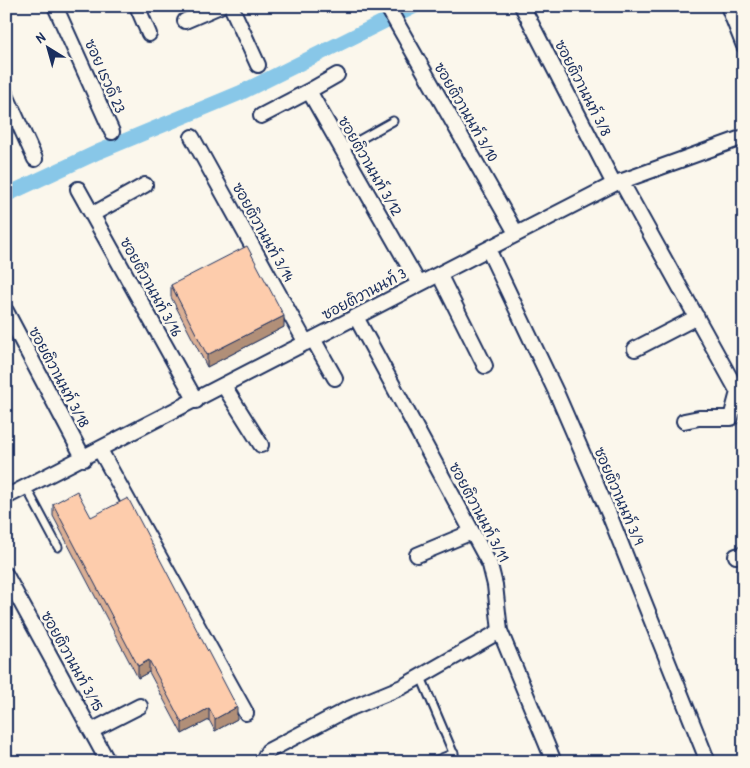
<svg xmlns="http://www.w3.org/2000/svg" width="750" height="768" font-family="'Patrick Hand','Playpen Sans Thai',sans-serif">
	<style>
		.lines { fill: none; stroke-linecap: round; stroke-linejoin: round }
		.canal { stroke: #88c7e8; stroke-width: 15 }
		.lane-casing { stroke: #1b2f5e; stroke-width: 11 }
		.street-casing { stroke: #1b2f5e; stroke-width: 18 }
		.lane { stroke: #fbf7ec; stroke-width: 7 }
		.street { stroke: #fbf7ec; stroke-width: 14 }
		.wall { fill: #daaf94; stroke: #1b2f5e }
		.shaded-wall { fill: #b18f78; stroke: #1b2f5e }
		.building { fill: #fdccac; stroke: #1b2f5e }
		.labels { text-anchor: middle; stroke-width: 5; stroke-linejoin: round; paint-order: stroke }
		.street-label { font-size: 15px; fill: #1b2f5e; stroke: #fbf7ec }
	</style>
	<rect width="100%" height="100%" fill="#fbf7ec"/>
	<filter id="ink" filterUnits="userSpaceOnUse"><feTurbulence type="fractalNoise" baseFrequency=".02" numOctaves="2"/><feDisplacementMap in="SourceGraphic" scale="10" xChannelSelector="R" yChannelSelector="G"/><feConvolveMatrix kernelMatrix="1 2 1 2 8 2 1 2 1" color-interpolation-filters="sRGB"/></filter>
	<g filter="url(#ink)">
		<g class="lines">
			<path class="canal" d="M6 195 98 152 240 93 415 6"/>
			<g class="lane-casing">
				<path id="lane" d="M343 149 393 121
					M26 487 58 547
					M421 677 457 762
					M432 762 454 753"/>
			</g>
			<g class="street-casing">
				<path id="street" d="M55 6 112 132
					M137 6 149 34
					M231 6 258 65
					M387 6 516 233
					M522 6 614 184
					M728 6 744 46
					M185 21 220 6
					M337 75 309 91 419 284
					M6 95 35 159
					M261 116 309 91
					M192 137 306 343
					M621 181 738 392 731 418H699L684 421
					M78 189 196 401
					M93 214 145 185
					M488 249 556 392 609 514 708 762
					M439 274 485 366
					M6 311 84 459
					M356 317 490 565 495 585 500 631 554 762
					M313 339 335 378
					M635 349 697 317
					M224 386 261 445
					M100 450 246 713
					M6 497 614 184 744 137
					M417 555 472 532
					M736 556 744 554
					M6 575 108 762
					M91 731 140 706
					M262 762 268 751 346 710 402 687 500 631"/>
			</g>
			<use href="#lane" class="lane"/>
			<use href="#street" class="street"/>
		</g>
		<path class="wall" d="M171 285 284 327 207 367 171 297Z
			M53 504 91 517 237 719 215 731 209 720 182 734 149 672 138 678 53 516Z"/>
		<path class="shaded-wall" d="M284 316V327L207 367V355Z
			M149 660V672L138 678V666Z
			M237 707V719L215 731V719Z
			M209 708V720L182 734V723Z"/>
		<path class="building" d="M247 246 284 316 207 355 171 285Z
			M77 491 91 517 128 498 237 707 215 719 209 708 182 723 149 660 138 666 53 504Z"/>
	</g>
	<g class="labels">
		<g class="street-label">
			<text transform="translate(105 76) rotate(66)" y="5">ซอย เรวดี 23</text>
			<text transform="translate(583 88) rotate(63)" y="5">ซอยติวานนท์ 3/8</text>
			<text transform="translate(466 112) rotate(60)" y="5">ซอยติวานนท์ 3/10</text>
			<text transform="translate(370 166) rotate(60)" y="5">ซอยติวานนท์ 3/12</text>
			<text transform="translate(263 232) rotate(61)" y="5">ซอยติวานนท์ 3/14</text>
			<text transform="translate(151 287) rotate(61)" y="5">ซอยติวานนท์ 3/16</text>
			<text transform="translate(364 294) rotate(-28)" y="5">ซอยติวานนท์ 3</text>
			<text transform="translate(59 377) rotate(62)" y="5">ซอยติวานนท์ 3/18</text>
			<text transform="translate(619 496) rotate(67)" y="5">ซอยติวานนท์ 3/9</text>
			<text transform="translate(479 512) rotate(62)" y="5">ซอยติวานนท์ 3/11</text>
			<text transform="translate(72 661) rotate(61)" y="5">ซอยติวานนท์ 3/15</text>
		</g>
	</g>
	<rect width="750" height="768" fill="none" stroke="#fbf7ec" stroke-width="25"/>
	<rect x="12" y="12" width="725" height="743" fill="none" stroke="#1b2f5e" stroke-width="2" filter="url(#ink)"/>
	<g transform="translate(48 48) rotate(323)" stroke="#fbf7ec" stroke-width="4" paint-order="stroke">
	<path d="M0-4L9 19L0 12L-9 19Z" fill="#1b2f5e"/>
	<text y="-8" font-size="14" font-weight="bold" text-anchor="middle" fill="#1b2f5e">N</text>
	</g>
</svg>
